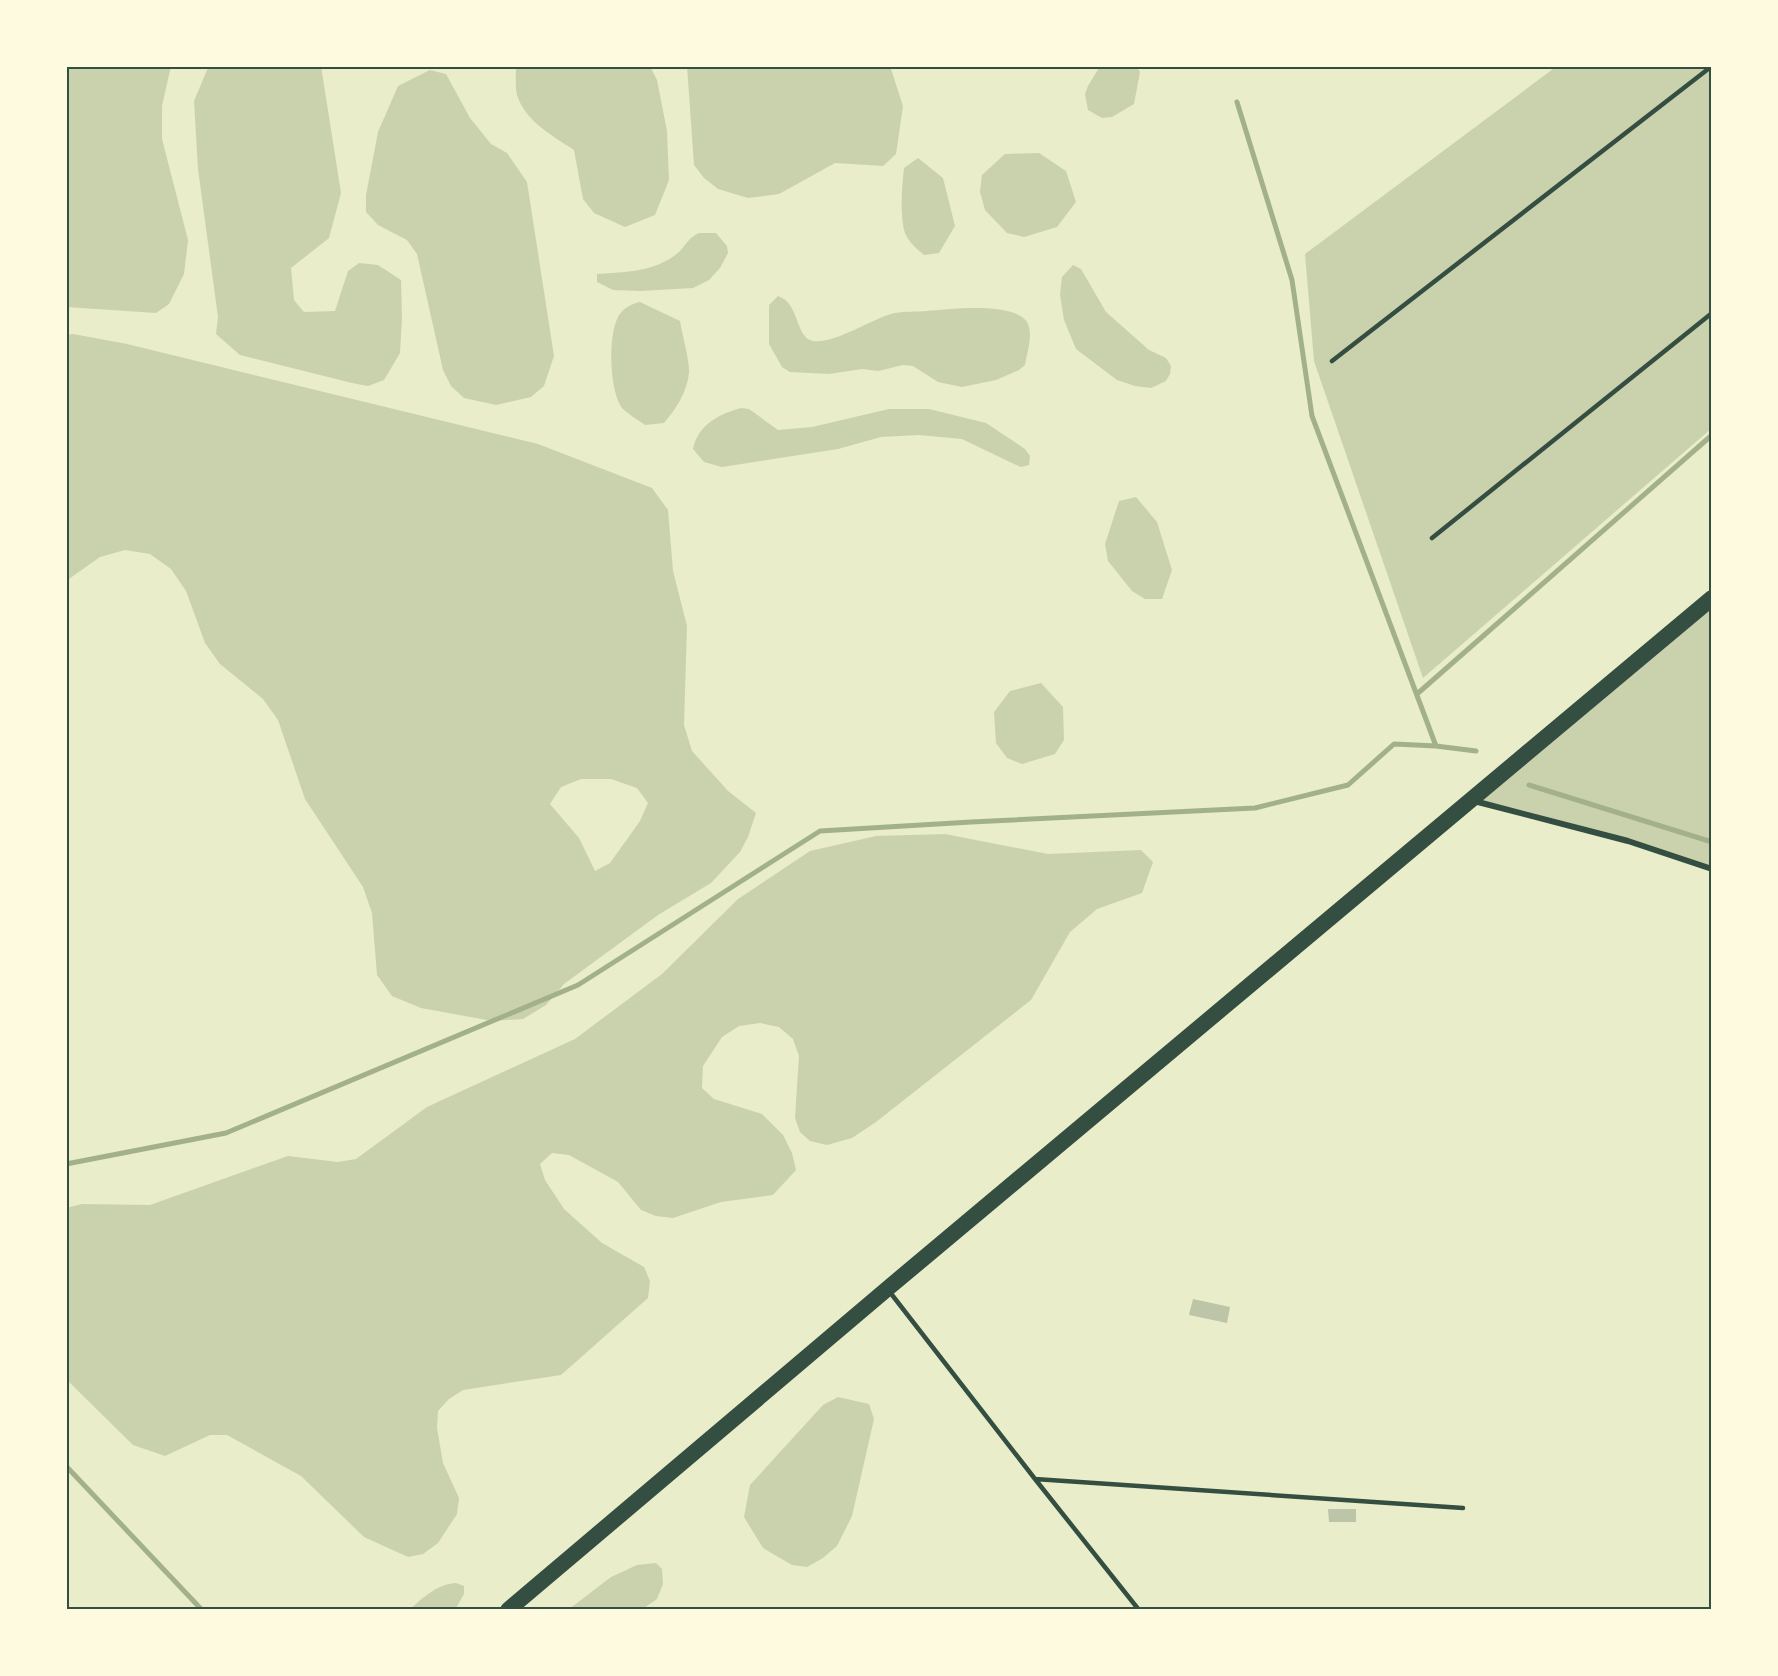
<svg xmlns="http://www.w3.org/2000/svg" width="1778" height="1676" font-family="'Noto Serif',serif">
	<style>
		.green { fill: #cad2ad; fill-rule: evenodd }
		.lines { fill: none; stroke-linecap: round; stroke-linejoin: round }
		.stream { stroke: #a3b18a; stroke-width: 5 }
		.building { fill: #bcc5a7 }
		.service { stroke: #344e41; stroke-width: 4.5 }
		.minor { stroke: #344e41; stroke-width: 6 }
		.trunk { stroke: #344e41; stroke-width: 16 }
		.neatline { fill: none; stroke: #344e41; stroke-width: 2 }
	</style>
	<rect width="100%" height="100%" fill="#e9edc9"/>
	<path class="green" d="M66 66H171L162 106V139L188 240 184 274 169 304 156 313 66 307Z
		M211 66H321L341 193 329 238 291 268 294 300 304 312 335 311 348 271 359 263 378 265 401 280 402 318 400 353 384 380 368 386 352 383 240 355 216 334 218 317 198 169 194 101 207 70Z
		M516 66H650L657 80 667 131 669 180 655 215 625 227 594 213 583 199 574 150C553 136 525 121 517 95 515 86 516 75 516 66Z
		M687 66H890L903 106 896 154 883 166 835 163 779 194 748 198 718 189 704 178 694 165Z
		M1100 66H1136L1140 72 1134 104 1112 117 1102 118 1088 110 1085 94 1088 86Z
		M1557 66H1712V428L1423 678 1314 361 1305 254Z
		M430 70 446 74 470 118 491 144 507 153 527 182 554 356 544 386 531 397 496 405 464 398 451 386 443 370 417 254 407 240 378 225 366 212V195L378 132 398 86Z
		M1039 153 1066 171 1076 202 1057 227 1024 237 1007 233 985 210 980 192 982 175 1005 154Z
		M918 158 943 178 955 226 939 253 924 255C916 248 907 241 904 230 900 212 902 186 904 168Z
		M699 233H716L727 246 728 253 720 268 709 280 693 288 640 291 613 290 597 282V274C626 272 656 272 679 252 687 244 688 238 699 233Z
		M1073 265 1081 269 1106 312 1149 350 1166 358 1171 366 1170 374 1166 381 1151 388 1135 386 1117 380 1076 349 1064 320 1060 295 1062 277Z
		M778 296C800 303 795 338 813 341 836 344 872 318 895 313 906 311 917 312 927 311 949 309 1018 301 1028 324 1033 336 1027 353 1025 365L1019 370 996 380 962 387 938 382 913 366 903 365 878 371 862 369 829 374 790 372 782 367 769 344V305Z
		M640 302 680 321C682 334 690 361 689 373 687 392 676 409 664 423L645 425C638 420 628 414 622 408 609 390 608 336 618 317 623 308 631 304 640 302Z
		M73 334 127 344 538 444 652 488 668 510 673 571 687 626 684 725 692 751 728 791 756 813 748 837 740 852 711 883 658 915 564 984 546 1005 523 1019 492 1021 421 1008 392 996 377 975 372 913 363 887 305 799 278 720 263 699 220 664 205 643 186 591 171 569 150 554 125 550 100 557 66 581V335ZM581 779H611L637 788 648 803 640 821 610 863 595 871 579 838 550 804 561 787Z
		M741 408 749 409 778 430 812 427 889 409H929L986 423 1025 449 1030 456 1029 465 1021 467 1014 464 962 439 919 435 881 437 838 449 722 467 704 462 693 449C698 425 719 414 741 408Z
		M1136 497 1157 522 1172 570 1162 599H1145L1132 591 1108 561 1105 544 1119 501Z
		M1712 597V869L1628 841 1471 800Z
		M1041 683 1063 707 1064 740 1055 754 1022 764 1007 758 996 743 994 712 1010 691Z
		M945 834 1048 854 1141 850 1153 862 1142 893 1097 909 1070 932 1031 1000 876 1122 852 1138 827 1145 810 1141 800 1132 795 1118 799 1056 793 1039 779 1027 760 1023 739 1026 722 1037 703 1066 702 1088 714 1099 762 1114 783 1135 792 1153 796 1170 773 1195 721 1202 673 1218 656 1216 641 1210 618 1182 569 1155 552 1153 540 1164 545 1180 564 1209 602 1243 644 1267 650 1281 648 1298 561 1375 463 1390 449 1399 438 1411 437 1428 443 1463 459 1498 457 1514 438 1543 423 1554 408 1557 364 1537 301 1476 227 1435H210L165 1456 133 1445 66 1379V1208L82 1204 150 1205 288 1156 338 1162 356 1159 427 1107 575 1039 662 974 738 899 810 851 876 836Z
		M838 1397 869 1404 874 1419 852 1516 837 1546 823 1558 807 1567 792 1565 763 1548 744 1517 750 1485 823 1405Z
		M656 1563 662 1569 663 1584 657 1599 641 1610H568L611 1577 637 1565Z
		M456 1583 464 1586V1594L455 1610H409C423 1598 437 1584 456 1583Z"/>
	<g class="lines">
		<path class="stream" d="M1237 102 1292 280 1312 416 1436 746
			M1417 694 1712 435
			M1529 785 1712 842
			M66 1164 226 1133 578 985 820 831 971 822 1255 808 1348 785 1394 744 1436 746 1476 751
			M66 1466 202 1610"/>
	</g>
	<path class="building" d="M1193 1299 1230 1307 1227 1323 1189 1315Z
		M1328 1509H1356V1522H1329Z"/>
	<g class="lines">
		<path class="service" d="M1332 361 1712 66
			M1432 538 1712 313
			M889 1291 1035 1479 1139 1610
			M1035 1479 1463 1508"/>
		<path class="minor" d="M1474 801 1628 841 1712 869"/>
		<path class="trunk" d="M508 1610 887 1289 1712 598"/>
	</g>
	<rect width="1778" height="1676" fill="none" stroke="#fefae0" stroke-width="135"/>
	<rect x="68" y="68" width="1642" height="1540" class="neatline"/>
</svg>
